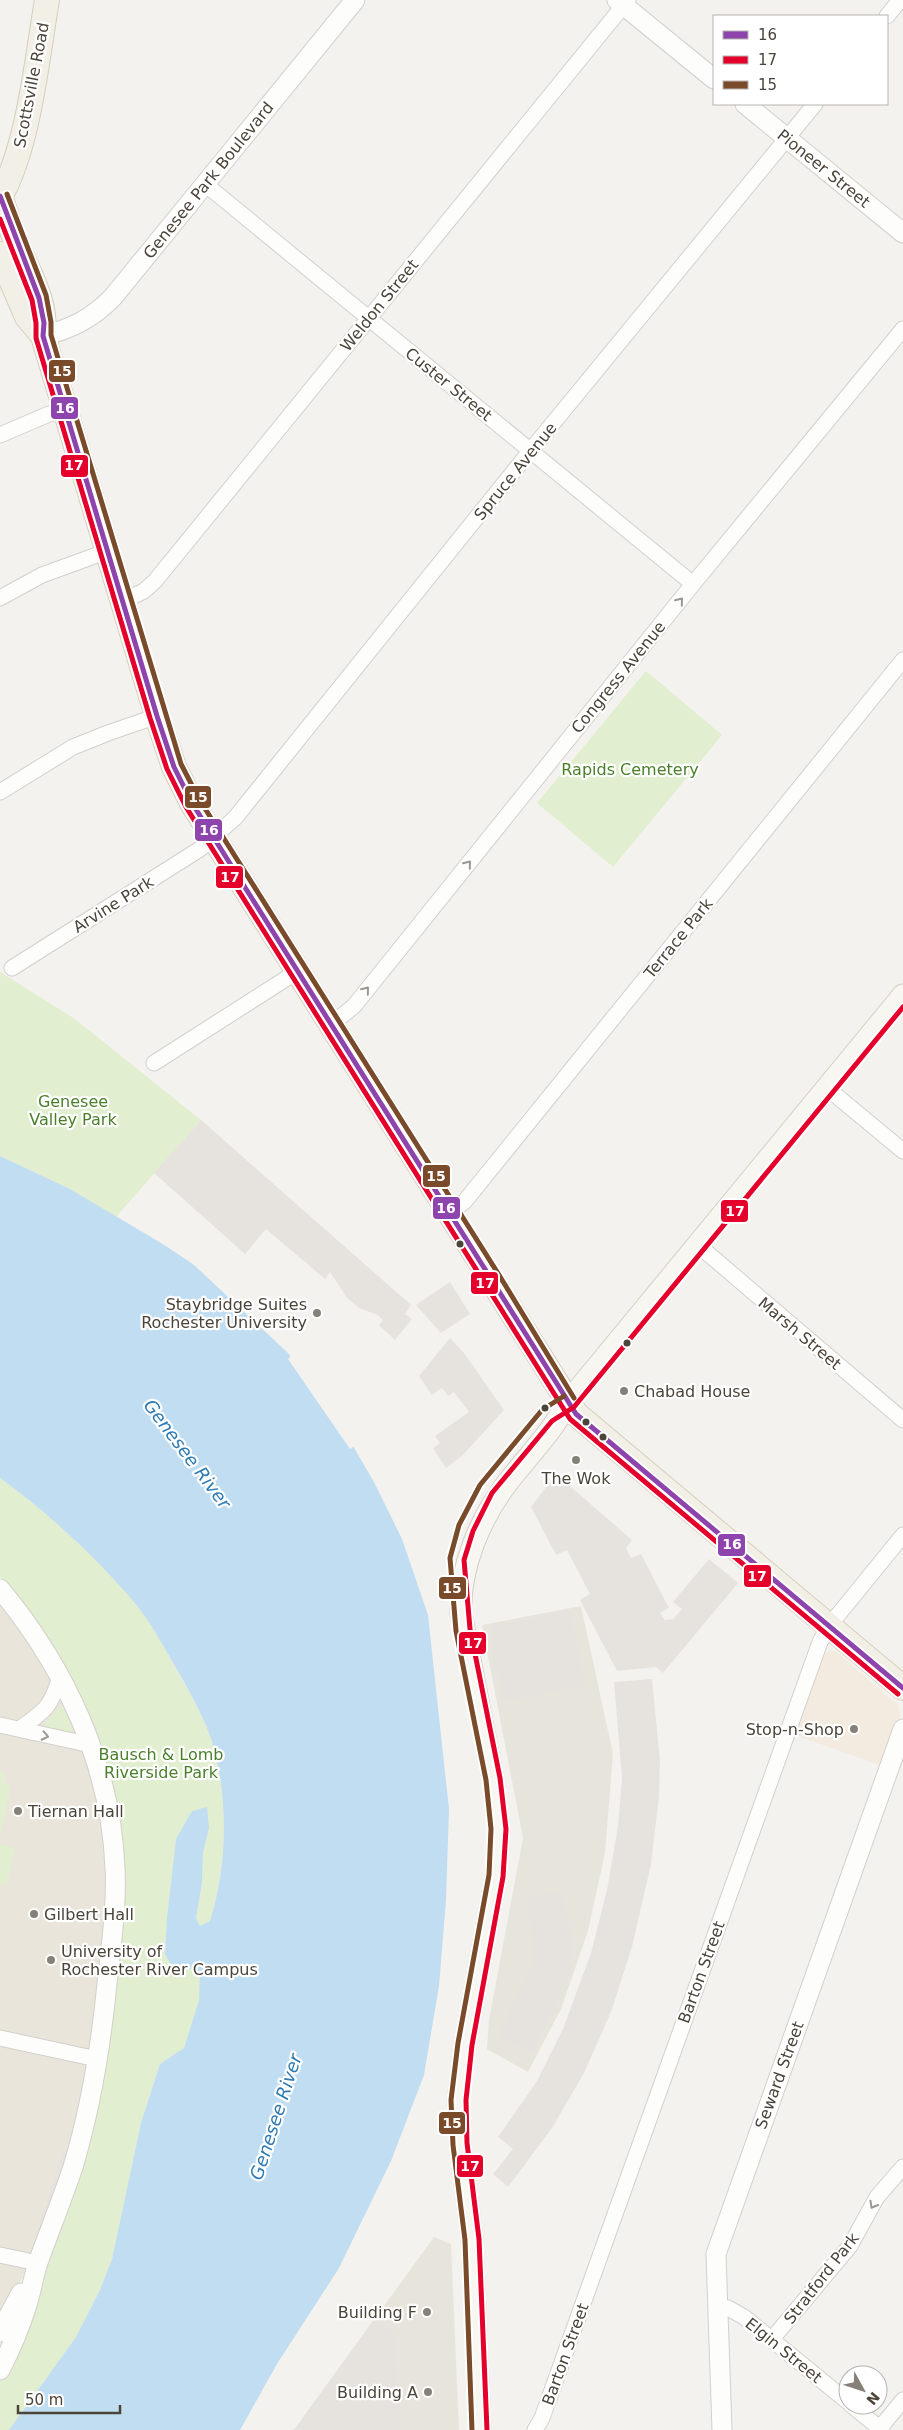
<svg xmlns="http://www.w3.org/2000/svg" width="903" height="2430" font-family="'DejaVu Sans',sans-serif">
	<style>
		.residential { fill: #e7e4dc }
		.commercial { fill: #f3ebdf }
		.education { fill: #eae5da }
		.green { fill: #e1eecf }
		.parking { fill: #e6e3df }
		.water { fill: #c0ddf1 }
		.pier { fill: #f4f2ee }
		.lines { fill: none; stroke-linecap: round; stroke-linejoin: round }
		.minor-casing { stroke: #d2d0cb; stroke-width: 17 }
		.tertiary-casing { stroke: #d2d0cb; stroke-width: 21 }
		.secondary-casing { stroke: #d3cfc5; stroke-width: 23 }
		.primary-casing { stroke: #d6cebb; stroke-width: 26 }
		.minor { stroke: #fdfdfc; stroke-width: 15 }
		.tertiary { stroke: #fdfdfc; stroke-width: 19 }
		.secondary { stroke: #f7f6f1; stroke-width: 21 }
		.primary { stroke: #f2efe6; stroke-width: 24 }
		.bus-1-casing { stroke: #fff; stroke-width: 9 }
		.bus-2-casing { stroke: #fff; stroke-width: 9 }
		.bus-3-casing { stroke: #fff; stroke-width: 9 }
		.bus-1 { stroke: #8e44ad; stroke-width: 5 }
		.bus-2 { stroke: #e4002b; stroke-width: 5 }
		.bus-3 { stroke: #7a4b2a; stroke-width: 5 }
		.oneway { stroke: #9b9791 }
		.bus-dot { fill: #4b4439; stroke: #fff; stroke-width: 2 }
		.poi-dot { fill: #868178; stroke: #fff; stroke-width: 2 }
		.labels { text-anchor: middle; stroke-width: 4.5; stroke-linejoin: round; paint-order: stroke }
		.street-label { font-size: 16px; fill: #4b4439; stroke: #fff }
		.park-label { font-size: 16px; fill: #4a7f2a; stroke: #fff }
		.poi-label { font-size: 16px; fill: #4b4439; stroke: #fff; text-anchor: end }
		.water-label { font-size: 18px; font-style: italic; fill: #2e7ab2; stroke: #fff }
		.line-badge { stroke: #fff; stroke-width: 2 }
		.badge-label { font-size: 14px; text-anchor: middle; font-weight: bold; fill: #fff }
	</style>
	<rect width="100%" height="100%" fill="#f4f2ee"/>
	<path class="residential" d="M581 1606 613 1754 605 1853 588 1931 561 2009 528 2072 487 2049 489 2020 523 1838 482 1625Z
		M434 2237 451 2244 459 2430H294Z"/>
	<path class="commercial" d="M831 1650 837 1652 899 1706 900 1715 882 1766 795 1735 824 1654Z"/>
	<path class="education" d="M0 1601 39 1657 67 1709 88 1761 102 1816 107 1887 98 1994 86 2078 75 2128 44 2229 0 2326Z"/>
	<path class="green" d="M646 671 722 735 613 867 537 803Z
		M0 972 75 1019 201 1120 116 1217 70 1189 0 1156Z
		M0 1478C48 1513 95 1556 134 1602 154 1626 168 1655 184 1683 196 1704 209 1728 215 1752 228 1806 227 1867 210 1921L200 1926 196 1918 202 1883 203 1853 209 1828 176 1839 167 1917 165 1954 171 1965 183 1966 201 1973 199 2000 184 2048 160 2064 141 2123 112 2259 100 2290 76 2337 9 2430H0V2380L21 2334 76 2180 120 1832 29 1613 0 1576Z
		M64 1707 67 1709 74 1728 68 1733 45 1730V1723L59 1708Z
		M0 1771 4 1772 5 1781 11 1787 0 1836Z
		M0 1844 15 1848 7 1885 0 1883Z"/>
	<path class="parking" d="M201 1120 411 1305 405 1314 412 1319 395 1340 379 1325 383 1320 378 1315 359 1308 347 1298 330 1272 325 1279 266 1229 245 1254 154 1173Z
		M450 1282 470 1314 441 1333 416 1305Z
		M450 1338 464 1353 504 1410 462 1456 446 1468 433 1448 440 1443 435 1436 469 1412 454 1392 448 1396 442 1388 432 1395 419 1376Z
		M556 1474 632 1540 626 1548 631 1558 641 1554 669 1608 660 1613 665 1620 673 1619 682 1609 673 1602 709 1559 738 1583 663 1673 656 1667 617 1671 580 1600 590 1594 567 1550 556 1555 531 1507Z
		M571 1610 585 1685 503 1702 494 1658 491 1626Z
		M652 1679 660 1761 659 1796 651 1864 632 1947 611 2012 584 2073 552 2128 508 2187 493 2174 513 2149 498 2137 537 2081 563 2029 591 1953 607 1890 618 1826 622 1778 614 1682Z
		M563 1891 572 1943 571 1968 567 1983 532 2054 498 2037 534 1960 526 1898Z
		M69 2149 40 2238 38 2229 62 2154Z
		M373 2321 396 2333 400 2430H294Z"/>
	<path class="water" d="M0 1156 70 1189 166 1246 194 1265 288 1353 343 1429 374 1482 402 1539 428 1615 449 1809 446 1900 439 1986 424 2075 391 2161 339 2268 277 2364 240 2430H9L76 2337 100 2290 112 2259 141 2123 160 2064 184 2048 199 2000 200 1973 183 1966 171 1965 165 1954 167 1917 176 1839 192 1811 207 1807 209 1828 203 1853 202 1883 196 1918 200 1926 210 1921C227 1867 228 1806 215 1752 209 1728 196 1704 184 1682 168 1655 154 1626 134 1602 95 1556 48 1513 0 1478Z"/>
	<path class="pier" d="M292 1355 324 1398 355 1446 350 1449 288 1359Z"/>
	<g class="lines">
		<g class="minor-casing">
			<path id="minor" d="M887 16 900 0
				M205 184 693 584
				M0 435 49 414 65 410
				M0 598 42 575 108 551
				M123 601 144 591 155 581 628 0
				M0 792 73 747 108 733 157 716
				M12 968 200 849 235 818 531 450 815 104
				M332 1024 354 1006 693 584 903 329
				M154 1063 298 971
				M827 1088 903 1151
				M451 1212 465 1201 903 660
				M698 1245 903 1420
				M0 1725 91 1745
				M19 1729C45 1711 51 1707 60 1677
				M0 2038 97 2059
				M0 2255 38 2263
				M717 2308H728L744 2317 848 2402
				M772 2339 850 2246 877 2197 903 2167
				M851 2405 882 2430
				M880 2428 903 2400
				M535 2430 542 2418 820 1642 829 1626 903 1535"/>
		</g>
		<g class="tertiary-casing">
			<path id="tertiary" d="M617 0 714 79
				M745 104 903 233
				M43 336C71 329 93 318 113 297L355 0
				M0 1589C65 1667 111 1765 115 1868 117 1906 111 1945 107 1984 101 2045 91 2107 73 2167 63 2197 51 2227 40 2257 34 2272 32 2289 27 2305 20 2327 11 2349 0 2370
				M0 2332 21 2293
				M722 2430 716 2254 903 1729"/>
		</g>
		<g class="secondary-casing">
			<path id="secondary" d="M480 2430 472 2239 460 2144 458 2100 465 2044 496 1876 499 1829 493 1779 461 1613C459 1567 481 1517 508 1482 529 1455 552 1432 568 1402L903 995"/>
		</g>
		<g class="primary-casing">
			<path id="primary" d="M0 196C5 210 9 223 14 237 26 269 48 301 43 336L157 716 174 767 192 803 576 1414 903 1688
				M0 197C29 146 37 58 47 0
				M0 254 27 317 43 336"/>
		</g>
		<use href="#minor" class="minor"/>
		<use href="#tertiary" class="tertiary"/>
		<use href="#secondary" class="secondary"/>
		<use href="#primary" class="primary"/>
		<g class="bus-1-casing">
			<path id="bus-1" d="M0 196 39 298 44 323 43 336 157 716 174 767 192 803 576 1414 903 1688"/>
		</g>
		<g class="bus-2-casing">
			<path id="bus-2" d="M0 219 32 300 36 323V338L150 718 167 769 186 807 570 1419 898 1694
				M487 2430 479 2239 467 2143 466 2100 472 2045 503 1877 506 1829 500 1778 470 1629 464 1560 473 1531 492 1493 552 1421 574 1407 903 1007"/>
		</g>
		<g class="bus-3-casing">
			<path id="bus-3" d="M7 194 46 295 51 322V335L181 764 199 799 499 1275 574 1398
				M472 2430 465 2240 453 2145 451 2100 458 2043 489 1875 491 1829 486 1780 456 1631 450 1558 459 1525 480 1485 542 1410 564 1396"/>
		</g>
		<use href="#bus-1" class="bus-1"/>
		<use href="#bus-2" class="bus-2"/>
		<use href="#bus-3" class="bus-3"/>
	</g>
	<defs><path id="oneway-chevron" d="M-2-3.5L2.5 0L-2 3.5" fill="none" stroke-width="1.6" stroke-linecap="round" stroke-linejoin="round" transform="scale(1.25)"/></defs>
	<g class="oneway">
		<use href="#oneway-chevron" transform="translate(680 601) rotate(-51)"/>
		<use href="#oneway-chevron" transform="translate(468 864) rotate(-51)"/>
		<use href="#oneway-chevron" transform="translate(366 990) rotate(-51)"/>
		<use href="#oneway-chevron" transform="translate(45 1736) rotate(12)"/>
		<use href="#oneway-chevron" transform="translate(873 2205) rotate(120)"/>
	</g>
	<g class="bus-dot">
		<circle cx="460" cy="1244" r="4.5"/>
		<circle cx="627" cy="1343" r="4.5"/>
		<circle cx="545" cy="1408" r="4.5"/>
		<circle cx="586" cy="1422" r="4.5"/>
		<circle cx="603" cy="1437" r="4.5"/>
	</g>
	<g class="poi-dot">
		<circle cx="317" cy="1313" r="5"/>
		<circle cx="624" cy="1391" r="5"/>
		<circle cx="576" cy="1460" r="5"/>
		<circle cx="854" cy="1729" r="5"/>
		<circle cx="18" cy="1811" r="5"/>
		<circle cx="34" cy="1914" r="5"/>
		<circle cx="51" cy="1960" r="5"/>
		<circle cx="427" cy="2312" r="5"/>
		<circle cx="428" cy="2392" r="5"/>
	</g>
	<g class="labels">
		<g class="street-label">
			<text transform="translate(31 85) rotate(-79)" y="6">Scottsville Road</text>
			<text transform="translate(824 168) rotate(39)" y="6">Pioneer Street</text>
			<text transform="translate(208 180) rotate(-51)" y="6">Genesee Park Boulevard</text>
			<text transform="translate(379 305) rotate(-51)" y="6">Weldon Street</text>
			<text transform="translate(449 384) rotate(39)" y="6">Custer Street</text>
			<text transform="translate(515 471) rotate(-51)" y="6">Spruce Avenue</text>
			<text transform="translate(618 677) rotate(-51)" y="6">Congress Avenue</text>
			<text transform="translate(113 904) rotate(-32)" y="6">Arvine Park</text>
			<text transform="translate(678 938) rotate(-51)" y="6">Terrace Park</text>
			<text transform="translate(800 1333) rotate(40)" y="6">Marsh Street</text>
			<text transform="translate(701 1972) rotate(-70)" y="6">Barton Street</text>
			<text transform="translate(779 2075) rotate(-70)" y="6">Seward Street</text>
			<text transform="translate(821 2278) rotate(-52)" y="6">Stratford Park</text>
			<text transform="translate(784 2350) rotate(39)" y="6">Elgin Street</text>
			<text transform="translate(565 2354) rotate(-70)" y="6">Barton Street</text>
		</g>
		<g class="park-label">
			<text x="630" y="775">Rapids Cemetery</text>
			<text x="73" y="1107">Genesee<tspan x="73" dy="18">Valley Park</tspan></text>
			<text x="161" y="1760">Bausch &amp; Lomb<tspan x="161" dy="18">Riverside Park</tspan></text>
		</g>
		<g class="poi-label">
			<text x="307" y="1310">Staybridge Suites<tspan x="307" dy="18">Rochester University</tspan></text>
			<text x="634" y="1397" text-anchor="start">Chabad House</text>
			<text x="576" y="1484" text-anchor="middle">The Wok</text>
			<text x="844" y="1735">Stop-n-Shop</text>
			<text x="28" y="1817" text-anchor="start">Tiernan Hall</text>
			<text x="44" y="1920" text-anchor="start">Gilbert Hall</text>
			<text x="61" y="1957" text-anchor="start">University of<tspan x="61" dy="18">Rochester River Campus</tspan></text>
			<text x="417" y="2318">Building F</text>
			<text x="418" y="2398">Building A</text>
		</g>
		<g class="water-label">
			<text transform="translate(187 1454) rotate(53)" y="6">Genesee River</text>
			<text transform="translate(276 2117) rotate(-72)" y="6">Genesee River</text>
		</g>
	</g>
	<g class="line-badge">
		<rect x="48" y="359" width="28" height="24" rx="5" fill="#7a4b2a"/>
		<rect x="50" y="396" width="29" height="24" rx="5" fill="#8e44ad"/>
		<rect x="60" y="454" width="29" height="24" rx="5" fill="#e4002b"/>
		<rect x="184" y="785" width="28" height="24" rx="5" fill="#7a4b2a"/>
		<rect x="194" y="818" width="29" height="24" rx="5" fill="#8e44ad"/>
		<rect x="215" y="865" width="29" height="24" rx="5" fill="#e4002b"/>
		<rect x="422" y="1164" width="29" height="24" rx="5" fill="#7a4b2a"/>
		<rect x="432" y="1196" width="29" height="24" rx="5" fill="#8e44ad"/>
		<rect x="720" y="1199" width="29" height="24" rx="5" fill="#e4002b"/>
		<rect x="470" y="1271" width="29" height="24" rx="5" fill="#e4002b"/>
		<rect x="717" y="1533" width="29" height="24" rx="5" fill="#8e44ad"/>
		<rect x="743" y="1564" width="29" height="24" rx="5" fill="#e4002b"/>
		<rect x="438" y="1576" width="29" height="24" rx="5" fill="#7a4b2a"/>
		<rect x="458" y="1631" width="29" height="24" rx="5" fill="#e4002b"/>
		<rect x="438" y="2111" width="28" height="24" rx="5" fill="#7a4b2a"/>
		<rect x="456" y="2154" width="28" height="24" rx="5" fill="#e4002b"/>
	</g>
	<g class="badge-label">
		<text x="62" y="376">15</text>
		<text x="65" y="413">16</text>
		<text x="74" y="470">17</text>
		<text x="198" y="802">15</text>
		<text x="209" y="835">16</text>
		<text x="230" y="882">17</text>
		<text x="436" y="1181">15</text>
		<text x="446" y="1213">16</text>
		<text x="735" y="1216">17</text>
		<text x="485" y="1288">17</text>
		<text x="732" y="1549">16</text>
		<text x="757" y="1581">17</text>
		<text x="452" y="1593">15</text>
		<text x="473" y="1648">17</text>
		<text x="452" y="2128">15</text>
		<text x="470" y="2171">17</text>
	</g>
	<rect x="713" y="15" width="175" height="90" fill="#ffffff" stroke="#b7b4b0"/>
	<rect x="723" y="31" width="25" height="8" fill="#8e44ad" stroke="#b7b4b0"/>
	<text x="758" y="40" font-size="15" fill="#4b4439">16</text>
	<rect x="723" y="56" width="25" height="8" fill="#e4002b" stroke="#b7b4b0"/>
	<text x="758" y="65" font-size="15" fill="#4b4439">17</text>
	<rect x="723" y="81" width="25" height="8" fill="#7a4b2a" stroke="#b7b4b0"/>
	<text x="758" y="90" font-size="15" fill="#4b4439">15</text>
	<g transform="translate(863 2390) rotate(130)"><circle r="24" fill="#ffffff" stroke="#b7b4b0"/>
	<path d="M0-4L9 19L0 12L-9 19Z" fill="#868178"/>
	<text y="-8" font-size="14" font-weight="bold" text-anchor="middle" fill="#4b4439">N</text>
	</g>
	<path d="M18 2405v8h102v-8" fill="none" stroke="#4b4439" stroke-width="2.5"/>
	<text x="25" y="2405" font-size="15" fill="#4b4439" stroke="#ffffff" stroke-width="4" paint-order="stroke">50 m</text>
</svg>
